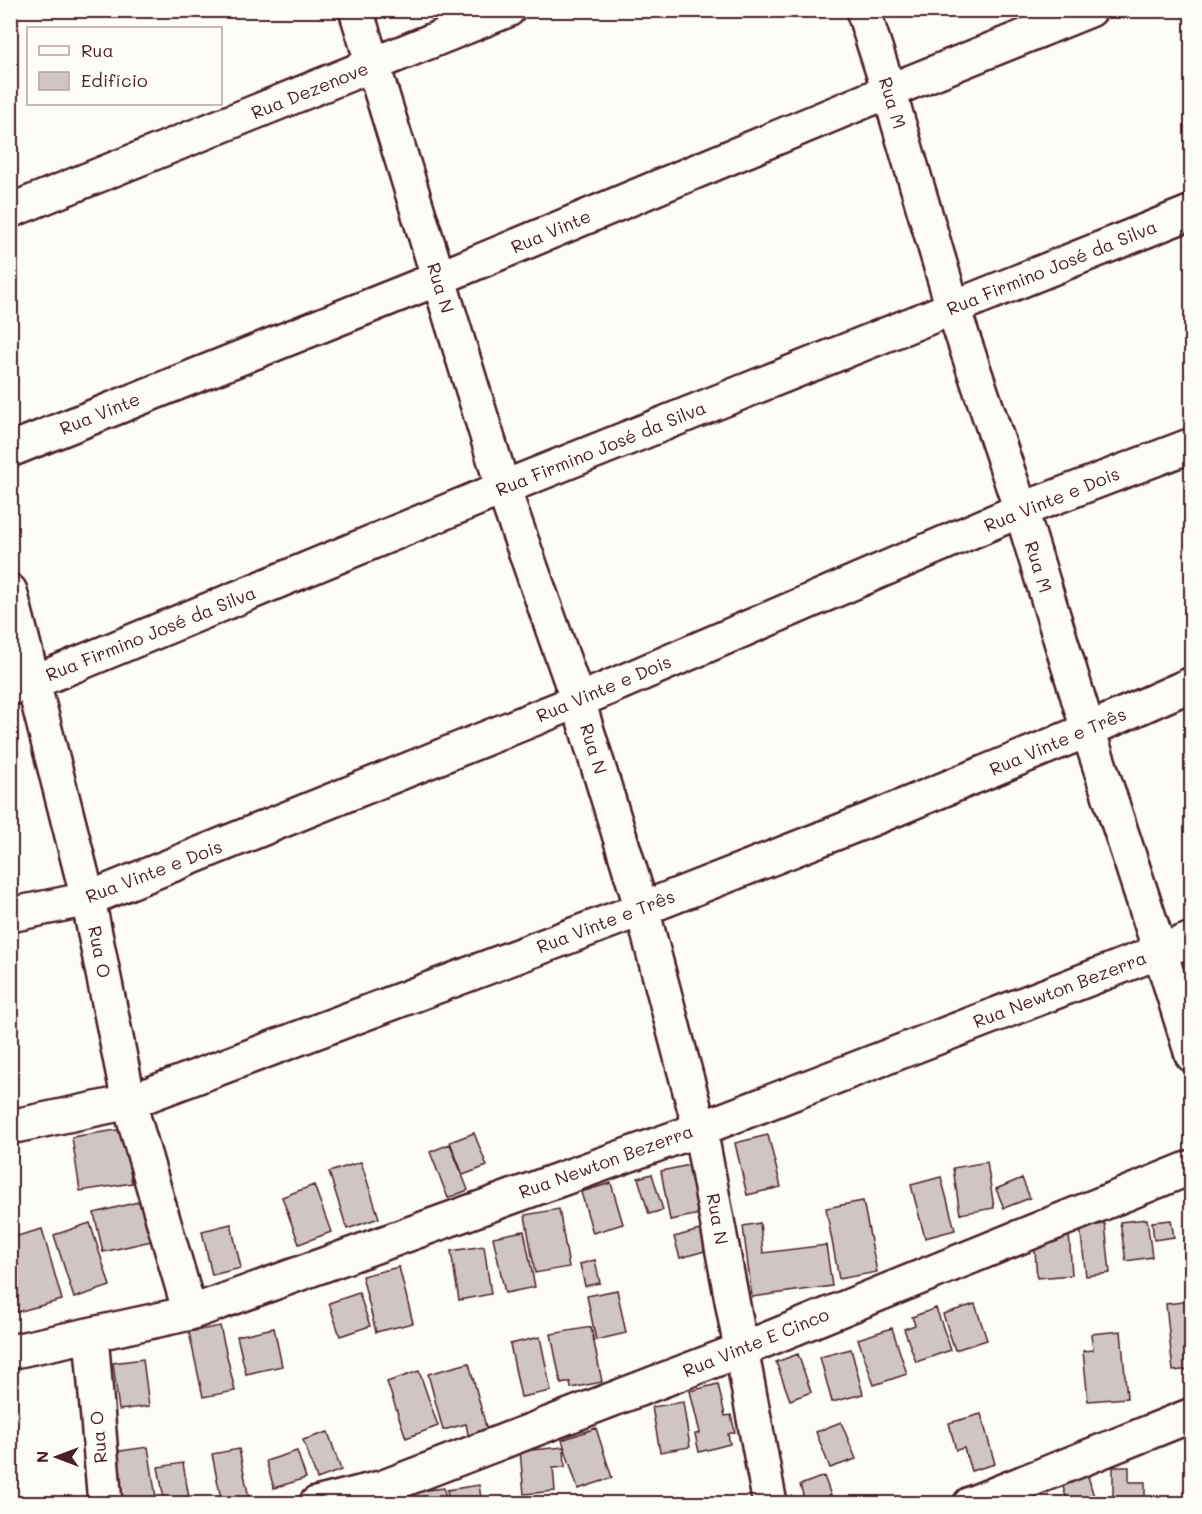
<svg xmlns="http://www.w3.org/2000/svg" width="1202" height="1514" font-family="Mali,sans-serif">
	<style>
		.building { fill: #d0c5c4; stroke: #4a1f2b; stroke-width: 1.5 }
		.lines { fill: none; stroke-linecap: round; stroke-linejoin: round }
		.minor-casing { stroke: #4a1f2b; stroke-width: 38 }
		.minor { stroke: #fdfcf7; stroke-width: 33 }
		.labels { text-anchor: middle; stroke-width: 4.5; stroke-linejoin: round; paint-order: stroke }
		.street-label { font-size: 18px; fill: #4a1f2b; stroke: #fdfcf7 }
	</style>
	<rect width="100%" height="100%" fill="#fdfcf7"/>
	<filter id="ink" filterUnits="userSpaceOnUse"><feTurbulence type="fractalNoise" baseFrequency=".0167" numOctaves="2"/><feDisplacementMap in="SourceGraphic" scale="12" xChannelSelector="R" yChannelSelector="G"/><feConvolveMatrix kernelMatrix="1 2 1 2 8 2 1 2 1" color-interpolation-filters="sRGB"/></filter>
	<g filter="url(#ink)">
		<path class="building" d="M123 1129 132 1183 80 1191 72 1137Z
			M474 1133 487 1166 463 1175 450 1142Z
			M768 1135 781 1187 747 1195 735 1143Z
			M450 1144 468 1190 448 1198 430 1152Z
			M361 1162 379 1218 347 1229 329 1172Z
			M987 1162 994 1208 960 1214 953 1168Z
			M690 1165 700 1214 670 1220 661 1171Z
			M652 1174 663 1210 649 1214 638 1178Z
			M941 1177 955 1230 925 1238 911 1185Z
			M1022 1178 1030 1198 1004 1208 996 1189Z
			M611 1183 623 1224 593 1233 581 1192Z
			M314 1185 331 1232 299 1244 282 1197Z
			M146 1200 156 1240 103 1252 94 1213Z
			M863 1201 877 1272 839 1279 826 1208Z
			M559 1209 569 1267 535 1273 525 1215Z
			M1147 1219 1152 1257 1126 1261 1120 1222Z
			M1171 1220 1174 1237 1154 1240 1152 1222Z
			M90 1223 110 1286 74 1298 54 1235Z
			M760 1223 763 1253 826 1245 832 1286 752 1297 743 1226Z
			M231 1224 241 1268 212 1275 202 1231Z
			M1105 1224 1110 1273 1086 1276 1080 1227Z
			M707 1228 712 1249 680 1258 674 1237Z
			M42 1229 62 1300 17 1312 10 1290V1238Z
			M524 1231 535 1287 505 1293 493 1237Z
			M1069 1234 1072 1275 1037 1278 1034 1237Z
			M484 1246 491 1294 459 1300 451 1251Z
			M595 1260 600 1283 585 1286 580 1264Z
			M399 1267 413 1323 376 1332 362 1276Z
			M617 1290 626 1333 596 1340 587 1296Z
			M359 1293 370 1326 340 1336 329 1303Z
			M1192 1301V1369L1173 1371 1166 1304Z
			M975 1304 987 1340 955 1350 943 1314Z
			M936 1308 951 1350 916 1362 904 1329 915 1325 912 1317Z
			M220 1326 235 1391 203 1397 189 1332Z
			M591 1327 602 1382 571 1388 570 1382 561 1384 551 1334Z
			M274 1328 282 1366 246 1374 237 1336Z
			M892 1328 907 1374 874 1385 858 1339Z
			M1121 1331 1127 1398 1088 1401 1083 1351 1093 1350 1091 1334Z
			M540 1337 551 1391 521 1397 510 1344Z
			M851 1349 863 1394 832 1402 820 1357Z
			M798 1354 811 1392 790 1400 776 1362Z
			M143 1359 149 1406 119 1410 113 1363Z
			M469 1363 488 1434 469 1439 466 1424 443 1430 428 1374Z
			M419 1371 438 1426 406 1438 387 1382Z
			M718 1384 725 1416 731 1415 735 1432 728 1434 730 1444 699 1452 695 1434 700 1433 690 1391Z
			M683 1402 690 1447 660 1452 652 1407Z
			M981 1414 995 1464 971 1471 964 1448 956 1450 949 1423Z
			M841 1422 856 1459 830 1468 816 1432Z
			M596 1428 612 1478 578 1489 562 1440Z
			M328 1432 341 1470 317 1479 303 1440Z
			M148 1447 157 1504H121L114 1452Z
			M564 1447 565 1467 553 1468 555 1491 524 1494 520 1451Z
			M239 1449 250 1503 222 1504 212 1454Z
			M297 1451 306 1478 274 1488 266 1461Z
			M183 1463 190 1504H165L158 1467Z
			M1113 1467H1129V1482H1145V1504H1113Z
			M824 1476 834 1504H806L800 1485Z
			M1088 1476 1096 1504H1068L1062 1483Z
			M479 1485 482 1504H449L447 1490Z
			M444 1488 446 1504H412L411 1492Z"/>
		<g class="lines">
			<g class="minor-casing">
				<path id="minor" d="M356 10 503 488 578 701 642 909 700 1129 770 1504
					M863 10 889 91 953 308 1021 510 1088 730 1160 951 1192 1055
					M10 211 508 10
					M10 450 437 279 889 91 1090 10
					M10 591 88 899 129 1102 190 1313
					M10 688 34 682 503 488 1192 212
					M10 915 88 899 578 701 1021 510 1192 445
					M10 1127 129 1102 642 909 879 816 1088 730 1192 684
					M91 1335 105 1504
					M10 1352 190 1313 700 1129 1192 939
					M316 1504 384 1487 741 1350 1192 1167
					M970 1504 1192 1415"/>
			</g>
			<use href="#minor" class="minor"/>
		</g>
	</g>
	<g class="labels">
		<g class="street-label">
			<text transform="translate(310 91) rotate(-22)" y="6">Rua Dezenove</text>
			<text transform="translate(892 103) rotate(73)" y="6">Rua M</text>
			<text transform="translate(551 232) rotate(-23)" y="6">Rua Vinte</text>
			<text transform="translate(1052 268) rotate(-22)" y="6">Rua Firmino José da Silva</text>
			<text transform="translate(440 288) rotate(73)" y="6">Rua N</text>
			<text transform="translate(100 414) rotate(-22)" y="6">Rua Vinte</text>
			<text transform="translate(601 449) rotate(-22)" y="6">Rua Firmino José da Silva</text>
			<text transform="translate(1052 500) rotate(-22)" y="6">Rua Vinte e Dois</text>
			<text transform="translate(1038 567) rotate(73)" y="6">Rua M</text>
			<text transform="translate(151 634) rotate(-22)" y="6">Rua Firmino José da Silva</text>
			<text transform="translate(604 689) rotate(-23)" y="6">Rua Vinte e Dois</text>
			<text transform="translate(1058 742) rotate(-23)" y="6">Rua Vinte e Três</text>
			<text transform="translate(593 749) rotate(73)" y="6">Rua N</text>
			<text transform="translate(154 872) rotate(-21)" y="6">Rua Vinte e Dois</text>
			<text transform="translate(606 922) rotate(-21)" y="6">Rua Vinte e Três</text>
			<text transform="translate(99 952) rotate(79)" y="6">Rua O</text>
			<text transform="translate(1060 990) rotate(-21)" y="6">Rua Newton Bezerra</text>
			<text transform="translate(606 1162) rotate(-20)" y="6">Rua Newton Bezerra</text>
			<text transform="translate(717 1219) rotate(80)" y="6">Rua N</text>
			<text transform="translate(756 1343) rotate(-22)" y="6">Rua Vinte E Cinco</text>
			<text transform="translate(99 1437) rotate(-95)" y="6">Rua O</text>
		</g>
	</g>
	<rect width="1202" height="1514" fill="none" stroke="#fdfcf7" stroke-width="36"/>
	<rect x="18" y="18" width="1166" height="1478" fill="none" stroke="#4a1f2b" stroke-width="2" filter="url(#ink)"/>
	<rect x="27" y="27" width="195" height="78" fill="#fdfcf7" stroke="#b5a4a5" stroke-width="1.5"/>
	<rect x="39" y="46" width="30" height="9" fill="#fdfcf7" stroke="#b5a4a5" stroke-width="1.5"/>
	<text x="81" y="57" font-size="18" fill="#4a1f2b">Rua</text>
	<rect x="39" y="72" width="30" height="18" fill="#d0c5c4" stroke="#b5a4a5" stroke-width="1.5"/>
	<text x="81" y="87" font-size="18" fill="#4a1f2b">Edifício</text>
	<g transform="translate(57 1457) rotate(270)" stroke="#fdfcf7" stroke-width="4.5" paint-order="stroke">
	<path d="M0-4.5L10 22L0 15L-10 22Z" fill="#4a1f2b"/>
	<text y="-9" font-size="16" font-weight="bold" text-anchor="middle" fill="#4a1f2b">N</text>
	</g>
</svg>
